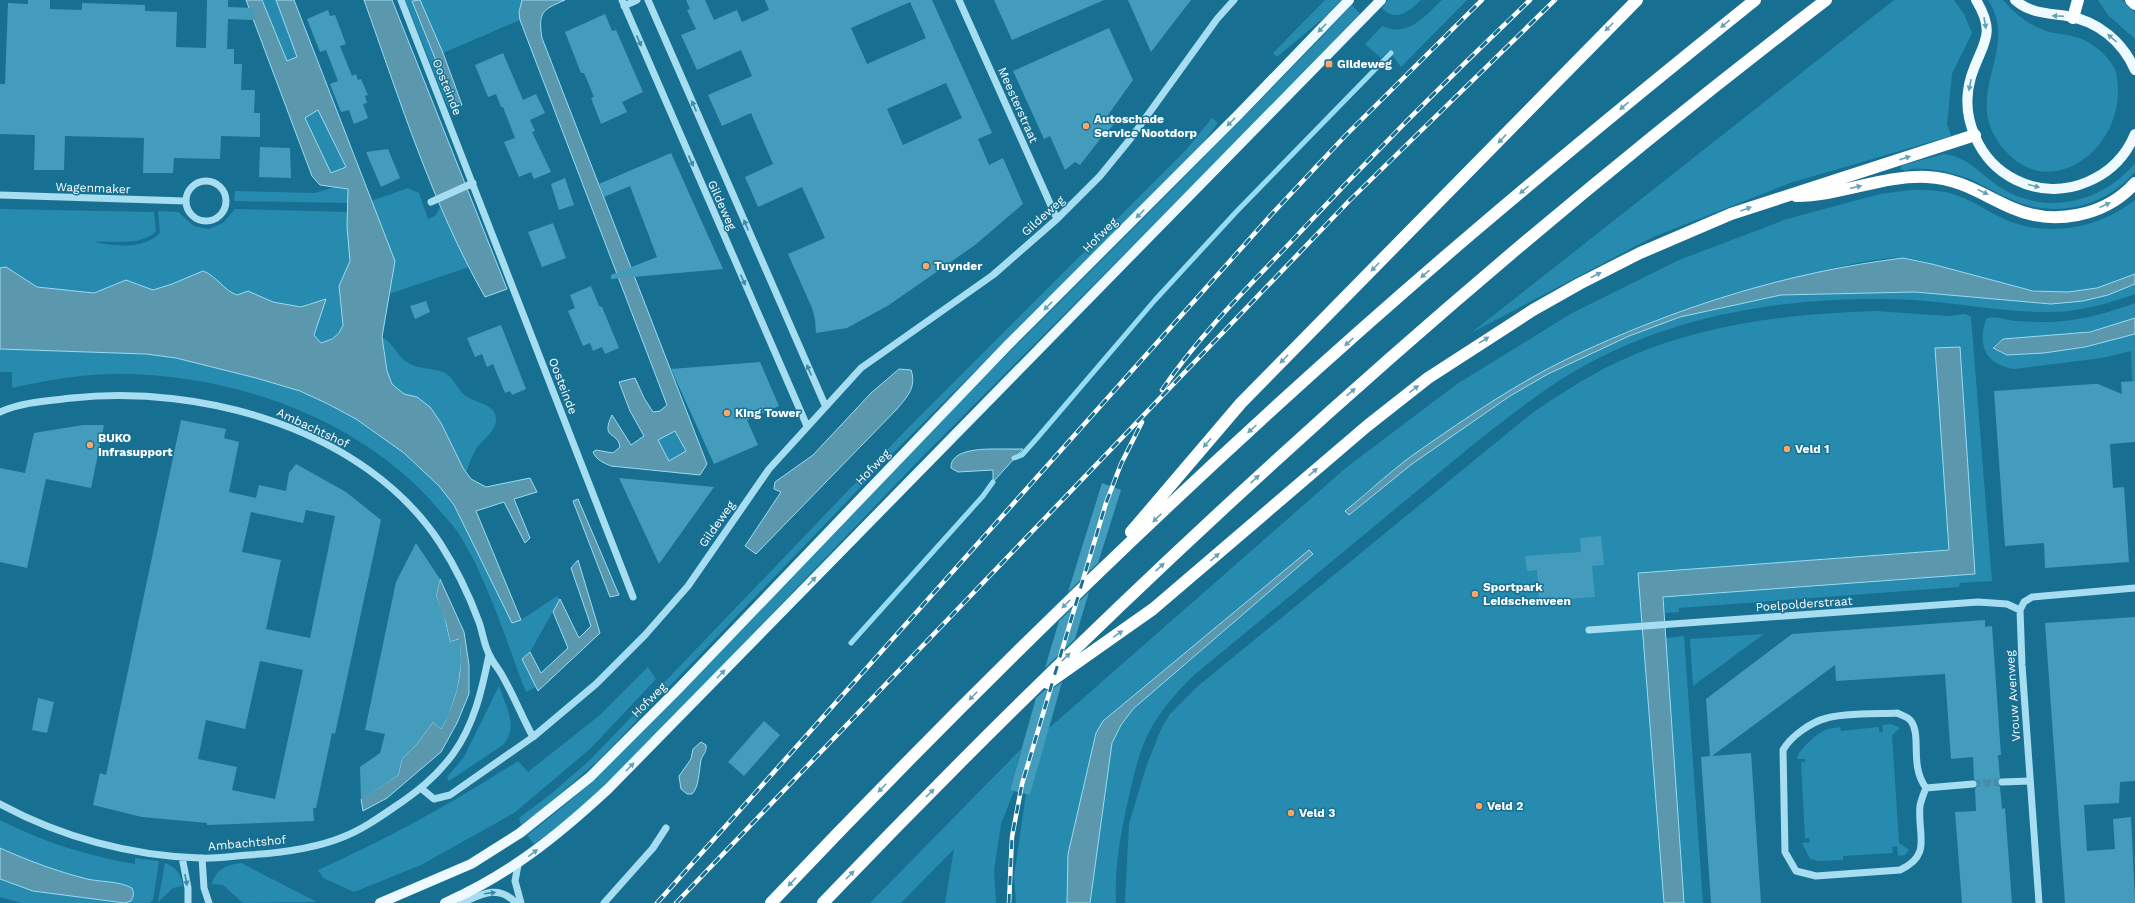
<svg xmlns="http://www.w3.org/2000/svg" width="2135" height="903" font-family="'Work Sans',sans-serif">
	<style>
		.green { fill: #268baf }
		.water { fill: #5b98ae; stroke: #98dcf3; fill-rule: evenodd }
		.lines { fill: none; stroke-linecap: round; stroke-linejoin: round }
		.stream { stroke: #98dcf3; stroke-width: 5 }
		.building { fill: #449cbc; fill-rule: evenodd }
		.minor-tunnel { stroke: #458da8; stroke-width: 7; stroke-dasharray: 7 3.5; stroke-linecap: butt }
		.minor { stroke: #a6ddf0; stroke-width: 7 }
		.major { stroke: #effaff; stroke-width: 10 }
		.highway { stroke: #fff; stroke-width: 12 }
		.rail-casing { stroke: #fff; stroke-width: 4.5 }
		.rail { stroke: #177092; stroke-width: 3; stroke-dasharray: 9; stroke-linecap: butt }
		.oneway { fill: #63a0b8 }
		.oneway2 { fill: #68a2b8 }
		.oneway3 { fill: #3b8baa }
		.poi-dot { fill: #ffa665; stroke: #177092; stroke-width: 1.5 }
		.labels { text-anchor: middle; stroke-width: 3; stroke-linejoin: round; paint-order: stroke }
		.poi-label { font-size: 12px; font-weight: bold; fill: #fff; stroke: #177092; text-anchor: start }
		.street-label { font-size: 12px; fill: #fff; stroke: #177092 }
	</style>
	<rect width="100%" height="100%" fill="#177092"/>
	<path class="green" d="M262 0H276L297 57 286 61Z
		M405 0H413L455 108 448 107Z
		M420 0H522L519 12 520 20 443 53Z
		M1325 0H1341L1327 15 1277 57 1273 53Z
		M1388 0H1421C1410 11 1395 23 1382 8Z
		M1442 0H1467L1401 67 1389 51 1381 58 1365 44 1382 26C1408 38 1425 16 1442 0Z
		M1894 0H1954L1964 14 1972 33 1952 74 1947 124 1951 136 1790 183 1653 237 1471 333Z
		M1988 0H2003C2014 13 2025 22 2041 29 2049 33 2058 33 2067 35 2087 38 2105 51 2115 69 2135 141 2052 210 2002 147 1960 95 2021 50 1988 0Z
		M2098 0H2122L2135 13V39L2108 15Z
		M1352 5 1360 14 1216 162 918 461 615 778 557 828 534 844 527 835C584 793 633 742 681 691 734 635 786 579 839 524 1008 350 1184 182 1352 5Z
		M318 110 346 167 331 173 305 118Z
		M1212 118 1218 123 1203 143 895 451 601 758 545 807 521 825 519 818 551 794 590 760 909 427 1185 151Z
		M1944 154C1969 157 1981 175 2001 188 2046 216 2102 203 2135 163V172C2104 207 2056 219 2013 200 1992 192 1976 179 1954 174 1940 170 1926 168 1911 169 1907 170 1904 172 1900 168L1903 165Z
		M334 187 348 189V203L234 201 235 191 315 193Z
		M408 188 419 193 428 219 435 216 440 208 469 267 389 294 395 261 371 201Z
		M1911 190C1926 190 1942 190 1956 195 1976 202 1992 215 2011 222 2054 237 2100 227 2135 200V274C2072 306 2022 290 1959 271 1941 266 1923 260 1904 258 1879 256 1836 268 1811 274 1731 291 1638 322 1566 360 1539 374 1514 390 1488 406 1438 437 1388 471 1345 511L1349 515 1412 464 1510 396 1548 374 1629 336 1680 317 1781 295 1915 292 2051 304 2083 301 2108 295 2135 284V294C2107 304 2076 313 2046 312 2002 312 1958 303 1914 300 1808 295 1695 309 1599 358 1554 380 1515 412 1475 443L1193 676C1175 694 1158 713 1147 736 1140 750 1136 767 1132 783 1123 822 1114 862 1116 903H1090L1112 743 1121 725 1133 709 1313 554 1309 550 1103 721 1096 733 1068 854 1067 903H1016L1014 876 1026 794 1030 795 1048 729 1347 467 1457 384 1572 313 1679 260 1787 219 1880 194Z
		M0 209 154 212 156 231C141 247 113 240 94 242 115 246 143 250 160 233L158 211 178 212 194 226 209 229 223 223 235 209 348 212C347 227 352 249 350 261 348 270 340 278 340 287 337 313 356 331 321 343L314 334 326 299 301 307 273 302 248 291 237 295 227 291 212 275 153 290 126 280 94 293 37 287 6 267 0 268Z
		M2135 303V318C2094 336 2047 336 2003 339L1993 346V349L2007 355 2044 353 2085 347 2135 334V381H2132L2131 351 2102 358 2015 369C1986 365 1977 346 1986 319 1995 315 2006 320 2016 321 2027 322 2039 322 2050 322 2079 321 2108 313 2135 303Z
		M1875 311 1949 316 1965 314 1971 317 1992 581 1960 583 1959 587 1679 608V612L1665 613 1663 597 1975 574 1959 347 1935 349 1950 550 1638 573 1664 903H1125L1129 824 1146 767 1162 727 1170 714 1198 686 1531 414C1563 392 1595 371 1631 356 1708 323 1792 314 1875 311Z
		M382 337C392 343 395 351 403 359 415 370 429 367 443 372 455 377 457 392 469 398 478 403 496 405 496 419 496 432 482 440 476 449 472 456 469 465 466 472L454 452 441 423 417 397 404 394 392 384 387 371Z
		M0 349 146 354 176 358 256 378 300 391 328 404 356 419 404 453 439 486 454 505 512 623 521 620 557 596 560 599 530 652 522 659 536 687 526 692C506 641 488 580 459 534 454 526 446 518 440 511 364 420 235 374 119 374 83 374 47 380 12 388V372H0Z
		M675 431 686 452 669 461 658 440Z
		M1764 634 1693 686 1690 639Z
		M1684 636 1703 903H1684L1666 638Z
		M648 667 656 679 590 749 514 813 421 865 354 892 323 878 318 870C388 839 454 802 518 761L528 772 600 715Z
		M499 686C506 708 519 725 503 745L449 781 447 777 464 757Z
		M1891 724 1900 728 1892 735 1899 843 1909 850 1905 855 1898 856 1897 846 1892 847 1893 853 1843 856V860L1818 861 1810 859 1802 843 1810 842 1809 838H1805L1801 762H1805V759H1797C1799 749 1818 732 1828 729 1832 728 1836 728 1840 727L1841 731 1879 727V732H1883L1882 725Z
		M1021 749 1010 790 1014 791 1001 824 994 871 996 903H945L954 849 901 903H870Z
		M0 820C43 842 87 856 135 864V858L159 861 153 900 150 903H125L131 901 132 888C119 881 99 882 84 878 54 871 28 861 0 848Z
		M165 863C176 867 181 874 183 886L173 888 158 902Z
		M241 863 317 902 243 903 223 885 212 884C216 869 226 865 241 863Z
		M0 879 33 891 125 903H22L0 897Z"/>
	<path class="water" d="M246 0H262L287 61 297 57 276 0H294L395 261 382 337 387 371 392 384 404 394 417 397 430 407 441 423 463 468 471 479 486 487 530 478 537 492 514 499 530 538 525 543 504 502 476 511 521 620 512 623 454 505 439 486 404 453 356 419 328 404 300 391 256 378 176 358 146 354 0 349V268L6 267 37 287 94 293 126 280 153 290 172 284 203 271C217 276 223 290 237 295L248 291 273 302 301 307 326 299 314 335 321 343 332 339 339 333 343 325 339 286 350 261 347 227 348 189 320 185 312 176ZM318 110 346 167 331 173 305 118Z
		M364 0H392L507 289 485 297C432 204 400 100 364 0Z
		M420 0 443 53 462 105 455 108 412 1Z
		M522 0H565C542 10 538 12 542 38L702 451 707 464 700 475 611 466C604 463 596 460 593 452L596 450 613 453 620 447C618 431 600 440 612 415L631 445 644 436 630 411 619 382 635 378 644 398 653 412 660 411 667 405 520 20 519 12ZM675 431 686 451 669 461 658 440Z
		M1903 258 1932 264 2033 291 2068 292 2097 288 2135 274V284L2108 295 2083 301 2051 304 1915 292 1781 295 1680 317 1629 336 1548 374 1510 396 1412 464 1349 515 1345 511C1371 490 1396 466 1423 448 1467 417 1521 381 1569 358 1674 308 1787 272 1903 258Z
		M2135 318V334L2085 347 2044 353 2007 355 1993 348 2003 339 2090 332Z
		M1960 347 1975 574 1663 597 1684 903H1664L1638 573 1949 550 1935 348Z
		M899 369 911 370C917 387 907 397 897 409L756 554 745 546 781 492 774 489 775 482 813 455 871 393Z
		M1000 449H1023L993 482V470L958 472 951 468C950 448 986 449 1000 449Z
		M578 499 619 595 610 597 573 501Z
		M1309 550 1313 554 1133 709 1121 725 1112 743 1090 903H1067L1068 854 1096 733 1103 721Z
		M578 560 600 633 538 691 522 659 530 652 541 673 568 648 553 612 560 599 579 638 591 626 571 568Z
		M440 579 464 632 469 665V694L457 723 441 752 387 798 363 811 361 799 398 775 402 759 416 745 433 722 441 729C456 701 464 671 459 639L450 642 446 624 436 596Z
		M701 742 706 745C707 752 703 754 701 760 699 770 699 788 692 794H687L681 789 679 776 691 759 693 749Z
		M0 848C29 861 56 871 87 879 101 882 119 881 132 888 134 893 134 896 131 901L125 903 33 891 0 879Z"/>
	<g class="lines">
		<path class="stream" d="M1014 458 1022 455 1038 437 1155 300 1237 211 1391 53
			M851 643 983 496 993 482"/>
	</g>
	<path class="building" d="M28 0H50V9L82 10V3L145 5V11L177 12 176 47 206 48 207 0H228V7L254 8V20L228 19 227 49H234V64H242L241 90H255L254 113H260V137L221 136 220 159 174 158 173 173H143L144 138 65 136 64 170H34L35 135 0 134V84H5L8 3 28 4Z
		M686 0H705L714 20 737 10 742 22 769 10 765 0H932L992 133 978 139 989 165 1003 158 1023 204 975 245 889 305 847 328 816 333 815 319 812 308 788 254 825 238 802 187 758 207 745 177 773 164 751 113 722 126 708 95 752 76 741 50 697 70 681 35 696 29 687 10 690 9ZM910 2 926 38 867 64 851 28ZM946 83 962 118 903 145 887 109Z
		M994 0H1104L1012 40Z
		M1128 0H1191L1151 52Z
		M328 10 330 16 335 15 346 44 340 46 352 76 356 74 358 80 361 79 368 95 365 96 367 103 363 104 368 118 354 124 349 110 341 112 330 84 338 81 326 50 320 52 307 19Z
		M605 14 612 31 616 30 643 92 622 102 627 112 601 124 591 98 594 97 584 73H581L565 32Z
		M1109 28 1133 80 1108 115 1117 121 1101 138 1080 165 1075 162 1065 170 1050 136 1044 139 1013 71Z
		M503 53 523 100 536 94 545 113 530 120 535 131 532 132 551 172 534 179 531 172 519 177 504 142 515 138 503 107H501L496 94 488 97 475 65Z
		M260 147 290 148 291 178 259 177Z
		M388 149 400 178 381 187 366 152Z
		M671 153 723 269 611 279V275L657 257 630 186 604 197 599 184Z
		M565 178 574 205 559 210 551 184Z
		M553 223 566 258 542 267 528 232Z
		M591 286 599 306 602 307 619 348 605 354 602 347 593 351 590 343 583 346 568 311 575 308 570 295Z
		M426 301 430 312 415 319 410 306Z
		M501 325 526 389 512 395 510 391 505 393 493 364 487 367 482 354 475 357 467 338Z
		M760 362 779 406 747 420 758 445 714 464 671 369Z
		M2135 381V442L2110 444 2113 488 2124 487 2129 562 2045 568 2044 543 2005 546 1994 391 2093 384H2098L2122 394 2121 382Z
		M181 420 226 429 224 438 239 442 229 492 256 498 259 485 286 491 289 473 296 464 346 492 381 520 335 734 332 733 316 808H313L314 821 207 825V823L142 817 93 805 100 773 106 775ZM306 510 335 516 310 638 266 629 281 560 242 552 251 512 303 523ZM260 661 303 670 275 799 232 790 237 767 198 759 206 720 245 729Z
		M83 425H104L91 488 46 479 27 568 0 562V468L25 473 34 433Z
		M619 478 714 487 659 564Z
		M1102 483 1121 490 1098 563 1068 592Z
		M1601 536 1604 565 1592 566 1595 597 1539 601 1537 570 1527 571 1525 556 1581 552 1580 538Z
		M416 543 440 579 436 596 443 613 450 642 460 639 461 662 457 689 449 714 441 729 433 722 416 745 402 759 398 775 361 800 360 767 380 753 385 734 365 730 396 582Z
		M1089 592 1075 639 1045 668 1059 621Z
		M2135 617V781L2120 782 2119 803 2084 805 2087 851 2115 849 2113 819 2131 817 2135 903H2065L2045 623Z
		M1985 620V627L1992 626 2001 755H1998L2000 778 1997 783 2000 787 2002 809 2005 808 2012 903H1962L1955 812 1976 811 1975 789 1978 784 1974 779 1973 757 1951 759 1945 674 1836 681 1835 665 1712 756 1751 753 1761 903H1711L1701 757 1710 756 1706 699 1792 634Z
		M1062 682 1030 795 1010 790 1036 698 1045 690 1052 689Z
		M38 698 54 702 47 733 32 730Z
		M764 721 780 735 744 776 728 762Z"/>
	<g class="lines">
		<path class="minor-tunnel" d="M1973 784 2002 782"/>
		<path class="minor" d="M401 0 633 597
			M622 0 807 426
			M648 0 825 405
			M959 0 1057 219
			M624 6 637 0
			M186 201a20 20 0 1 1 40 0a20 20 0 1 1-40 0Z
			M0 195 185 201
			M431 202 473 183
			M0 412C23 402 47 401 72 398 202 384 365 429 440 543 456 568 469 595 479 622 483 633 484 646 490 656 493 663 499 669 503 677 514 696 522 717 533 737L450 795 434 799 422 789
			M1589 630 1978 602 2007 604 2020 610
			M1897 713C1901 715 1908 717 1911 721 1922 736 1909 765 1926 788 1924 793 1921 800 1920 806 1917 834 1933 855 1900 870L1816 876 1796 871 1785 852 1783 750C1791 736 1811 722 1827 718 1843 713 1878 714 1897 713Z
			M533 737 596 684 645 635 688 586 769 469 861 368 993 275 1057 219 1100 176 1131 138 1217 19 1234 0
			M2002 782 2030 781
			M1926 788 1973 784
			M0 804C61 837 131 856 200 858 216 859 232 856 248 855 280 853 314 849 343 837 361 830 377 819 393 808 417 792 436 777 453 754 474 725 482 690 489 655
			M182 857 188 888V903
			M202 858 204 888 209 903
			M518 865 515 881 521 903
			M462 903C482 894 498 884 516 903
			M604 903 653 848 666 828
			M2039 903 2022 665 2020 610 2024 602 2032 597 2135 588"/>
		<path class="major" d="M1976 0C1998 36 1981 44 1971 77 1959 117 1979 162 2016 180 2038 191 2064 192 2087 182 2109 173 2126 156 2135 134
			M2015 0C2031 14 2048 13 2067 16 2098 21 2123 42 2135 70
			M380 903 471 864 520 833 590 777 679 688 1007 346 1238 115 1349 0
			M445 903C510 874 556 837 608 789L1381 0"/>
		<path class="highway" d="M2131 0 2135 4
			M2073 18 2078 0
			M1796 196C1840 196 1882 175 1927 177 1962 179 1982 195 2012 208 2052 226 2105 217 2135 183
			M1131 532 1241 403 1637 0
			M1048 683 1153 609 1367 426 1428 378 1533 310 1579 284 1640 253 1731 214 1975 135
			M771 903C993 669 1225 444 1470 235 1564 155 1659 77 1755 0
			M823 903C1135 577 1468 274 1826 0"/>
		<g class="rail-casing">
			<path id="rail" d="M1162 390C1198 337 1245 290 1289 244 1367 160 1447 79 1530 0
				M657 903 1271 215 1346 135 1482 0
				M676 903 1349 201 1555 0
				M1009 903 1012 837 1022 784 1106 503 1121 464 1142 422"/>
		</g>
		<use href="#rail" class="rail"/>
	</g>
	<defs><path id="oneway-solid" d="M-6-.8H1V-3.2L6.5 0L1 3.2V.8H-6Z"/></defs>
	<g class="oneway">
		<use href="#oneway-solid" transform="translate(2058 16) rotate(-177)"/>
		<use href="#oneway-solid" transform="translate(1985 23) rotate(80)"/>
		<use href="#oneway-solid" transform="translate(1322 28) rotate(134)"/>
		<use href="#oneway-solid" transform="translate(2112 38) rotate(-140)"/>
		<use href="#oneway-solid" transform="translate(1970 85) rotate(101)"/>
		<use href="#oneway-solid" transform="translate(1231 122) rotate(135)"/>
		<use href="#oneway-solid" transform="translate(2034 186) rotate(14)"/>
		<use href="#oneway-solid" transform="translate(1140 214) rotate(135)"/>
		<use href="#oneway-solid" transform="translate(1048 306) rotate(135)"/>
		<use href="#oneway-solid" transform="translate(812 581) rotate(-46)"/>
		<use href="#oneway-solid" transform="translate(721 674) rotate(-46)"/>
		<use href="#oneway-solid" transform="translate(630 767) rotate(-46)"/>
		<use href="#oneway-solid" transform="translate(533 853) rotate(-38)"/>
	</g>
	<g class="oneway2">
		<use href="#oneway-solid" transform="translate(1725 24) rotate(141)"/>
		<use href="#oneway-solid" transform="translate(1609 27) rotate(135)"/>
		<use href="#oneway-solid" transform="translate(1624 106) rotate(140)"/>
		<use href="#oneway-solid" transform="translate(1502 139) rotate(133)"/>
		<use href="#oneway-solid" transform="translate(1905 158) rotate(-18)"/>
		<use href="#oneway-solid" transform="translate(1856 187) rotate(-13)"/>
		<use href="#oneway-solid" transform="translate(1524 190) rotate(140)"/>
		<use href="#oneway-solid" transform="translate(1983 192) rotate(26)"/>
		<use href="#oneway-solid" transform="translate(2105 205) rotate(-25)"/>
		<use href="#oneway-solid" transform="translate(1746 209) rotate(-20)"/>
		<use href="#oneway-solid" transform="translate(1375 267) rotate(134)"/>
		<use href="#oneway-solid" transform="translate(1425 274) rotate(139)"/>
		<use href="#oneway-solid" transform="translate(1596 275) rotate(-27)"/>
		<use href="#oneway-solid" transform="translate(1484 340) rotate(-32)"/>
		<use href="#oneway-solid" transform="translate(1349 342) rotate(138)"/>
		<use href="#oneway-solid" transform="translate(1284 359) rotate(134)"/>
		<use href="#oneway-solid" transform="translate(1414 389) rotate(-38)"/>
		<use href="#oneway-solid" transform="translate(1351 392) rotate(-41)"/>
		<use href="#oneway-solid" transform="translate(1252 429) rotate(138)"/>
		<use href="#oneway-solid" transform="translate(1207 443) rotate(130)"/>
		<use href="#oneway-solid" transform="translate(1313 472) rotate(-41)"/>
		<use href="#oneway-solid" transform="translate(1255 479) rotate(-43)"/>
		<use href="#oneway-solid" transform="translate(1157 518) rotate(137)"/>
		<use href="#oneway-solid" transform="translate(1215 557) rotate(-41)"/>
		<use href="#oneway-solid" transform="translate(1160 567) rotate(-43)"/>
		<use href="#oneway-solid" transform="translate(1066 604) rotate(135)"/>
		<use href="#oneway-solid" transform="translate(1118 634) rotate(-35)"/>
		<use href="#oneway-solid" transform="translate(1066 657) rotate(-44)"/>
		<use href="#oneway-solid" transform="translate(973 696) rotate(135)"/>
		<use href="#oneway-solid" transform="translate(882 788) rotate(134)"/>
		<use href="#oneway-solid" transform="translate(930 793) rotate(-45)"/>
		<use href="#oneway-solid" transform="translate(850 875) rotate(-46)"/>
		<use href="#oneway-solid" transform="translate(792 882) rotate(133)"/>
	</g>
	<g class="oneway3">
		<use href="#oneway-solid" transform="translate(639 41) rotate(66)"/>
		<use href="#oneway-solid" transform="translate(694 106) rotate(-113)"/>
		<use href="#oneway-solid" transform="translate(691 161) rotate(66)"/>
		<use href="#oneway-solid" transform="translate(746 225) rotate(-113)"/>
		<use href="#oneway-solid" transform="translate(743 280) rotate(66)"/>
		<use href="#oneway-solid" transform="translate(809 370) rotate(-113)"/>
		<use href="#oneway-solid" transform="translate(186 880) rotate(79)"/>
		<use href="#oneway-solid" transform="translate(490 893) rotate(-7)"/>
	</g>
	<g class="poi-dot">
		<rect x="1325" y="60" width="8" height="8" rx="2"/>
		<circle cx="1086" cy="126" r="4"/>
		<circle cx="926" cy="266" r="4"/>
		<circle cx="727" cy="413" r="4"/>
		<circle cx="90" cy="445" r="4"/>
		<circle cx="1787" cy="449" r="4"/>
		<circle cx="1475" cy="594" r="4"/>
		<circle cx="1479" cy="806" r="4"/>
		<circle cx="1291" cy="813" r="4"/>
	</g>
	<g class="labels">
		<g class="poi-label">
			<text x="1337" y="68">Gildeweg</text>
			<text x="1094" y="123">Autoschade<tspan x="1094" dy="14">Service Nootdorp</tspan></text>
			<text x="934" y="270">Tuynder</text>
			<text x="735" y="417">King Tower</text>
			<text x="98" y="442">BUKO<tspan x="98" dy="14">Infrasupport</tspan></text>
			<text x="1795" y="453">Veld 1</text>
			<text x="1483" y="591">Sportpark<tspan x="1483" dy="14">Leidschenveen</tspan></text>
			<text x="1487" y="810">Veld 2</text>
			<text x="1299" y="817">Veld 3</text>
		</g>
		<g class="street-label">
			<text transform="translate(447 87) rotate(68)" y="4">Oosteinde</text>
			<text transform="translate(1018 105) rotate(66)" y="4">Meesterstraat</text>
			<text transform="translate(93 188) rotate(2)" y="4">Wagenmaker</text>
			<text transform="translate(722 205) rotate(66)" y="4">Gildeweg</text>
			<text transform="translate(1043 216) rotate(-42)" y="4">Gildeweg</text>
			<text transform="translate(1100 235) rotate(-45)" y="4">Hofweg</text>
			<text transform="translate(563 386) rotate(69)" y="4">Oosteinde</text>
			<text transform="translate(313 428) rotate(25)" y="4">Ambachtshof</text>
			<text transform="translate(873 467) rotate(-46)" y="4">Hofweg</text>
			<text transform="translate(717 524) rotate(-55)" y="4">Gildeweg</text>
			<text transform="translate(1804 604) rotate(-4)" y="4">Poelpolderstraat</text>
			<text transform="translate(2013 696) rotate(-94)" y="4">Vrouw Avenweg</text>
			<text transform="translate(649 700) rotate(-45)" y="4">Hofweg</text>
			<text transform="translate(247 843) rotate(-5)" y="4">Ambachtshof</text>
		</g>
	</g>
</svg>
